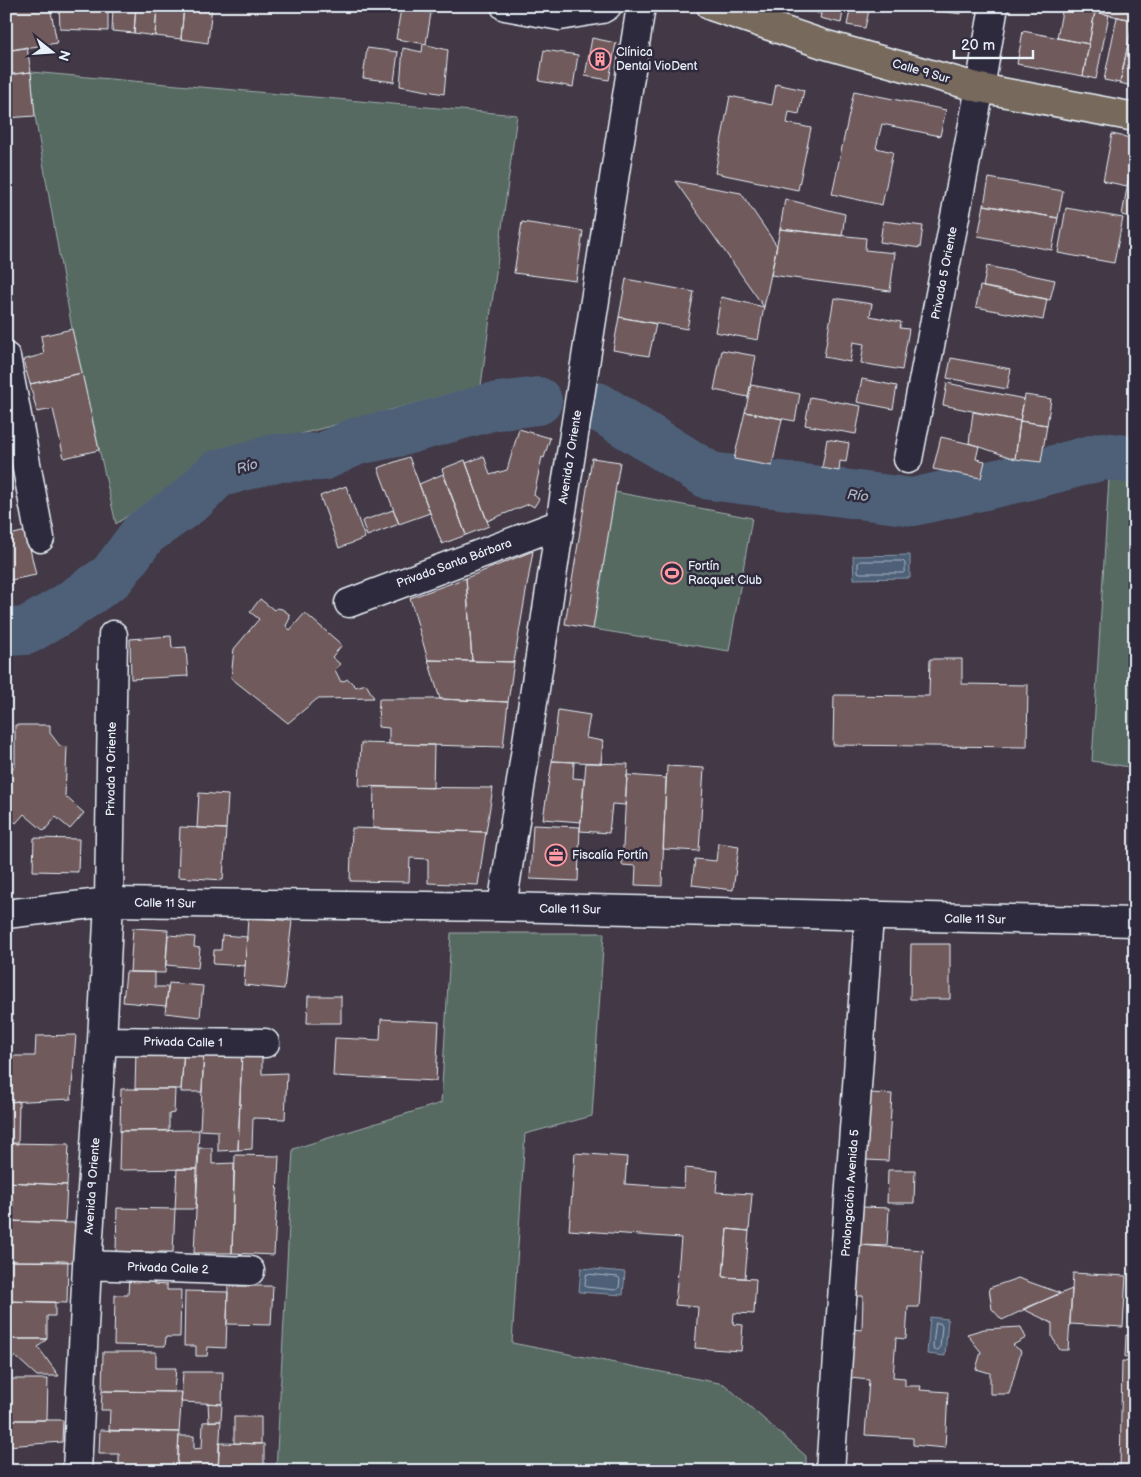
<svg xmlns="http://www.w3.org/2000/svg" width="1141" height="1477" font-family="'Balsamiq Sans',sans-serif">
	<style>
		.green { fill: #576a62; stroke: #a0aead }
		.water { fill: #4d6078; stroke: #8b9aab }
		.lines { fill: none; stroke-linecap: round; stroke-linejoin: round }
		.shore { stroke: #aab7c5; stroke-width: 1 }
		.river { stroke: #4d6078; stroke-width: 48 }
		.building { fill: #6f5a5c; stroke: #e8f1f8 }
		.minor-casing { stroke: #e8f1f8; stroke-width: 31 }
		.primary-casing { stroke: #e8f1f8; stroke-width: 31 }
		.minor { stroke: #2f2a3d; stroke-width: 28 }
		.primary { stroke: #77695c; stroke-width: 28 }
		.labels { text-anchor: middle; stroke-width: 5; stroke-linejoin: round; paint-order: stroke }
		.poi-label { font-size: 12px; fill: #e8f1f8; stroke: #2f2a3d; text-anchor: start }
		.street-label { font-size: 12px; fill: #e8f1f8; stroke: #2f2a3d }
		.water-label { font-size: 14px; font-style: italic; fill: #aab7c5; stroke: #2f2a3d }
	</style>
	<rect width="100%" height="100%" fill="#423846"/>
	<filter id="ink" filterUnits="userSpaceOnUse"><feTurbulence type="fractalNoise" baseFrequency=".02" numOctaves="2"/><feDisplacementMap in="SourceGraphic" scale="10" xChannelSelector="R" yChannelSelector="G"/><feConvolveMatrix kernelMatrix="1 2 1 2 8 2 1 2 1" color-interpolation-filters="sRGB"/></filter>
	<g filter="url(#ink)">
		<path class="green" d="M31 72 517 115 481 386 211 458 116 524 72 329 35 116Z
			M1109 477 1135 481V768L1092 761Z
			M615 492 752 518 729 651 593 629Z
			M451 933H604L592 1116 525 1134 512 1343 724 1384 806 1456V1471H276L293 1149 441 1103Z"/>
		<path class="water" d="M910 555V578L854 579 853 556Z
			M581 1268 625 1272 623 1295 579 1292Z
			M930 1317 948 1319 945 1356 927 1354Z"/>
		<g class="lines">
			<path class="shore" d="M861 561H903L905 563V571L903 573H860L858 572V563Z
				M587 1274 618 1277 620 1279 619 1288 616 1290 586 1287 585 1285Z
				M936 1323H940L942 1326 940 1348 938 1350H934L933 1347Z"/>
			<path class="river" d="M597 406 710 476 913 502 1025 477 1103 456 1135 460
				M6 632 26 631 64 609 112 576 144 533 192 499 217 474 275 458 322 457 357 441 397 433 491 407 538 401"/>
		</g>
		<path class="building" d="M6 6H50L57 43 6 51Z
			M59 6H108V31L60 29Z
			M113 6H136L134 33 112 31Z
			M136 6H157L155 36 134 33Z
			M157 6H184L181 39 155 36Z
			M184 6H212L208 43 181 39Z
			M803 6H823L821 14 803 9Z
			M823 6H844L841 23 820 18Z
			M851 6H870L865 28 847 25Z
			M941 6H970L969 9 962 8 961 14 940 11Z
			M1063 6H1096L1089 44 1057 38Z
			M1096 6H1135L1133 20 1095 12Z
			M401 8 431 13 426 44 396 39Z
			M1095 12 1109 15 1096 79 1083 76Z
			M1117 17 1133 20 1120 83 1104 80Z
			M1133 20H1135V87L1120 83Z
			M1023 31 1089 44 1083 76 1017 64Z
			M592 38 616 43 609 80 585 76Z
			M423 44 448 50 444 94 400 86 403 48 422 52Z
			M27 47 31 72 6 75V51Z
			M367 48 398 52 394 82 363 78Z
			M544 50 578 55 573 87 539 81Z
			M31 72 35 116 6 118V75Z
			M776 84 804 90 799 114 789 112 787 123 811 128 798 190 715 173 730 96 772 105Z
			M854 91 946 110 940 136 882 124 876 148 893 152 882 205 832 194Z
			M1112 134 1135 139V147L1127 186 1103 181Z
			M1132 161 1135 162V218L1122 215Z
			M989 178 1063 191 1058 218 984 205Z
			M675 181 741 193 777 246 764 307Z
			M785 199 845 214 842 236 780 229Z
			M984 205 1058 218 1052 250 978 236Z
			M1066 208 1123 218 1114 263 1058 253Z
			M883 221 923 226 920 248 880 242Z
			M522 222 583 231 576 281 514 273Z
			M780 229 866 238 865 250 895 253 890 291 771 275Z
			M987 266 1055 280 1050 300 983 287Z
			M626 279 694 292 687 329 619 317Z
			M980 286 1047 299 1043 320 976 307Z
			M721 297 764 307 758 340 715 332Z
			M834 298 872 304 870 316 901 322 900 328 909 329 902 370 861 363 864 344 853 342 850 362 824 357Z
			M619 317 656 324 649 356 613 350Z
			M72 329 82 373 30 384 23 360 44 354 41 336Z
			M722 350 756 356 748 397 714 390Z
			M951 358 1011 369 1007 389 947 378Z
			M82 373 99 450 64 458 53 409 37 412 30 384Z
			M862 379 897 386 893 409 857 402Z
			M947 383 1024 399 1020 421 943 405Z
			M751 385 800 394 795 421 745 412Z
			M1025 395 1051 399 1047 425 1020 421Z
			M810 397 861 406 856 434 805 425Z
			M745 412 782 419 772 466 734 459Z
			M973 412 1020 421 1015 459 969 443Z
			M1020 421 1047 425 1041 462 1015 459Z
			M519 429 550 438 544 458 542 457 534 495 539 499 534 507 529 504 487 521 466 463 484 456 490 475 507 470Z
			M941 437 979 446 976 459 985 461 981 478 933 469Z
			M827 439 849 443 846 462 840 461 839 471 822 468Z
			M409 457 430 513 399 524 378 468Z
			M592 458 620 462 593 629 565 624Z
			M465 460 489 526 466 535 442 469Z
			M443 474 466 535 442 544 419 484Z
			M346 486 365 538 339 548 320 496Z
			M393 510 399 524 367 536 362 521Z
			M26 531 36 575 6 581V536Z
			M533 551 514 662 472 661 466 578Z
			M466 578 472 661 428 660 410 598Z
			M260 599 274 610 277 608 282 609 289 614 290 618 286 626 290 630 305 613 342 645 332 657 340 664 335 670 341 682 348 679 356 687 366 684 374 698 317 699 288 723 231 678 234 649 259 619 250 612Z
			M171 636 172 648 186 647 188 676 131 679 130 639Z
			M930 659H962V684L1028 685 1027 747 833 745 834 695 929 696Z
			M428 660 514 662 508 702 440 699Z
			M379 699H440L508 702 503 747 389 744V728L378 727Z
			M558 710 590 715 586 738 603 741 601 763 552 761Z
			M15 725H50V733L60 746 67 747 65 796 84 813 70 829 56 817 44 831 24 814 16 823 9 818H6V780L15 765Z
			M361 743 434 745 433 788 359 786Z
			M552 761 574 762 573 778 584 779 581 822 543 819Z
			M586 763 628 764 625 805 612 804 609 833 580 831Z
			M667 766 704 768 699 851 663 849Z
			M627 775 666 778 662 886 635 885 636 866 622 865Z
			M374 787 493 788 486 832 373 828Z
			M199 793 228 795 226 829 197 828Z
			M533 825 580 827 578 881 530 879Z
			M180 827 226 829 223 880 178 877Z
			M352 828 486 832 478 885 428 883V859L410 858 409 882 350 881Z
			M34 838 79 839 78 872 33 871Z
			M718 843 739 846 733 890 692 885 695 859 716 861Z
			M248 917 292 921 284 989 244 985Z
			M133 928 168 930 165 973 130 972Z
			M168 935 195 937 194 947 200 948 198 968 166 965Z
			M222 935 247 937 245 966 213 964 214 950H221Z
			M911 944H950V999H910Z
			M126 972H155V987H168L166 1006 123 1002Z
			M169 983 203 986 200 1017 165 1013Z
			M308 996H341V1023H307Z
			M381 1019 439 1022 436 1081 333 1076 335 1038 380 1040Z
			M76 1035 71 1099 6 1102V1056H35L36 1036Z
			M136 1050H184L181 1089H135Z
			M184 1050H204L202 1092H181Z
			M204 1050 242 1051 238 1150 218 1151V1131L200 1130Z
			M242 1051H262V1074L287 1073 285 1119 253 1118 252 1149 238 1150Z
			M121 1089H175L174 1113 169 1114V1131H120Z
			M869 1093 892 1094 888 1161 866 1160Z
			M19 1101 18 1144 6 1143V1102Z
			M199 1130 197 1169 119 1170 120 1131Z
			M6 1143 69 1144 67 1185 6 1182Z
			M199 1148H212V1164L234 1163 232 1253H194Z
			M575 1153 627 1157 625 1184 684 1188 685 1168 718 1171 716 1192 752 1194 749 1231 727 1229 723 1277 756 1279 754 1314 734 1313 733 1324 743 1325 741 1351 695 1348 698 1307 675 1305 681 1238 569 1230Z
			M235 1155 279 1156 274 1255 232 1253Z
			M177 1169H197L196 1209H175Z
			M888 1170H915L914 1203H887Z
			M6 1182 67 1185 65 1223 13 1221V1200H6Z
			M862 1207 889 1208 887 1246 860 1245Z
			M117 1208 175 1209 173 1252H116Z
			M6 1221 75 1223V1262L6 1261Z
			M727 1229 749 1231 745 1278 723 1277Z
			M860 1245 923 1250 919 1307H908L906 1339 896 1338 893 1377 905 1378V1386H921L920 1390 948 1392 945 1448 913 1445V1438L865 1435 869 1380 850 1378 853 1329 862 1330 863 1296H857Z
			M6 1261H68L67 1303 6 1301Z
			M1073 1273 1126 1276 1123 1327 1070 1324Z
			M129 1278H154V1284L167 1285V1290H181L180 1337H166L165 1346 114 1345 115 1295H128Z
			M1018 1278 1060 1293 1002 1320 992 1309 989 1288Z
			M228 1286H273L271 1325 227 1324Z
			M1072 1289 1068 1350H1060L1052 1337V1323L1023 1309Z
			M185 1291 228 1292 226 1348 208 1347 207 1356H196V1346H184Z
			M6 1301 55 1302V1316H47V1339H6Z
			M1021 1327 1026 1338 1013 1345 1021 1351 1009 1394H990V1373L976 1369 981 1352 967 1334 984 1329Z
			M1126 1335H1135V1357H1125Z
			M6 1339H47L38 1347 59 1376H37L15 1356 6 1368Z
			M103 1352H156V1368H176L174 1392 102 1391Z
			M1122 1361 1135 1362V1471H1120Z
			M183 1372H223L222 1404 181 1402Z
			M6 1379H48L47 1420H6Z
			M102 1391 182 1392 179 1432 109 1431 110 1410H101Z
			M208 1403 222 1404 221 1421H209Z
			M234 1417H261V1444L234 1443Z
			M6 1420H63L62 1442 6 1446Z
			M221 1421 218 1471H177L179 1436H194V1449L202 1448 203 1422Z
			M100 1430 179 1432 177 1471H119V1454H99Z
			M219 1443 264 1444V1471H218Z"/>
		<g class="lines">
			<g class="minor-casing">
				<path id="minor" d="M505 6 560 16 602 9 607 6
					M6 357 40 538
					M908 459 980 88 994 6
					M349 603 560 524
					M502 907 560 524 641 6
					M6 914 109 902 502 907 1135 922
					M102 1041 265 1043
					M87 1265 250 1271
					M77 1471 87 1265 102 1041 109 902 113 635
					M830 1471 869 916"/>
			</g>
			<g class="primary-casing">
				<path id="primary" d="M711 6 823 44 980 88 1135 117"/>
			</g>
			<use href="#minor" class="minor"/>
			<use href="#primary" class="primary"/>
		</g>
	</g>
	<defs>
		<g id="building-ring" transform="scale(1.125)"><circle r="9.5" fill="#2f2a3d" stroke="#ff9aa2" stroke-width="1.5"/><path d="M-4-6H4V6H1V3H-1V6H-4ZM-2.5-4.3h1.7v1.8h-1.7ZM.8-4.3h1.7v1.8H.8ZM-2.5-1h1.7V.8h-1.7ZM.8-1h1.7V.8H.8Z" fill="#ff9aa2"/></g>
		<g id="stadium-ring" transform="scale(1.125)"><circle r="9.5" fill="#2f2a3d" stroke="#ff9aa2" stroke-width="1.5"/><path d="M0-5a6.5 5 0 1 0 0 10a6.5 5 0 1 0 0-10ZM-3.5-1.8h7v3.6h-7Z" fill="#ff9aa2"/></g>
		<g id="office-ring" transform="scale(1.125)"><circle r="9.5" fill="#2f2a3d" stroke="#ff9aa2" stroke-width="1.5"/><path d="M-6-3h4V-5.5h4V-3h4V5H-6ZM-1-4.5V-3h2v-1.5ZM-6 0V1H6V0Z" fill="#ff9aa2"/></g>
	</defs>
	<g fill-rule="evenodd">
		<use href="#building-ring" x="600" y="59"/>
		<use href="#stadium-ring" x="672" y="573"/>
		<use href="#office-ring" x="556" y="855"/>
	</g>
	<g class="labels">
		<g class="poi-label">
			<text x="616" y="56">Clínica<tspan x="616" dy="14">Dental VioDent</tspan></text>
			<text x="688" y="570">Fortín<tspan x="688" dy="14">Racquet Club</tspan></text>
			<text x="572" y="859">Fiscalía Fortín</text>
		</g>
		<g class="street-label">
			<text transform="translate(921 71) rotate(16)" y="4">Calle 9 Sur</text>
			<text transform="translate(944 273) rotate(-79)" y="4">Privada 5 Oriente</text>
			<text transform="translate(570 457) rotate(-81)" y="4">Avenida 7 Oriente</text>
			<text transform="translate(454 563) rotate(-20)" y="4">Privada Santa Bárbara</text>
			<text transform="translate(111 769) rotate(-89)" y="4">Privada 9 Oriente</text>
			<text transform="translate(165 903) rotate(1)" y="4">Calle 11 Sur</text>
			<text transform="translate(570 909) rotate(1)" y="4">Calle 11 Sur</text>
			<text transform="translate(975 919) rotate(1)" y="4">Calle 11 Sur</text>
			<text transform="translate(183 1042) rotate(1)" y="4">Privada Calle 1</text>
			<text transform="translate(92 1186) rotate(-86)" y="4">Avenida 9 Oriente</text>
			<text transform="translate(850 1193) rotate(-86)" y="4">Prolongación Avenida 5</text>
			<text transform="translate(168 1268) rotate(2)" y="4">Privada Calle 2</text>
		</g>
		<g class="water-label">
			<text transform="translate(247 466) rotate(-16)" y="5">Río</text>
			<text transform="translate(858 495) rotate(7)" y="5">Río</text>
		</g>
	</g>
	<rect width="1141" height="1477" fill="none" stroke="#2f2a3d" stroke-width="25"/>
	<rect x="12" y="12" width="1116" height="1452" fill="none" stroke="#e8f1f8" stroke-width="2" filter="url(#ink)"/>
	<g transform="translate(52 52) rotate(107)" stroke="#2f2a3d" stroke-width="4" paint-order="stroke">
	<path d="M0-4L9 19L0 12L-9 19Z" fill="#e8f1f8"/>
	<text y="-8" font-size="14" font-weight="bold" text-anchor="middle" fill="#e8f1f8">N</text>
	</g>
	<path d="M954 50v8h79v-8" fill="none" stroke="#e8f1f8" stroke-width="2.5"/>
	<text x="961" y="50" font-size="15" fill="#e8f1f8" stroke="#2f2a3d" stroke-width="4" paint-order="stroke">20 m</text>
</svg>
